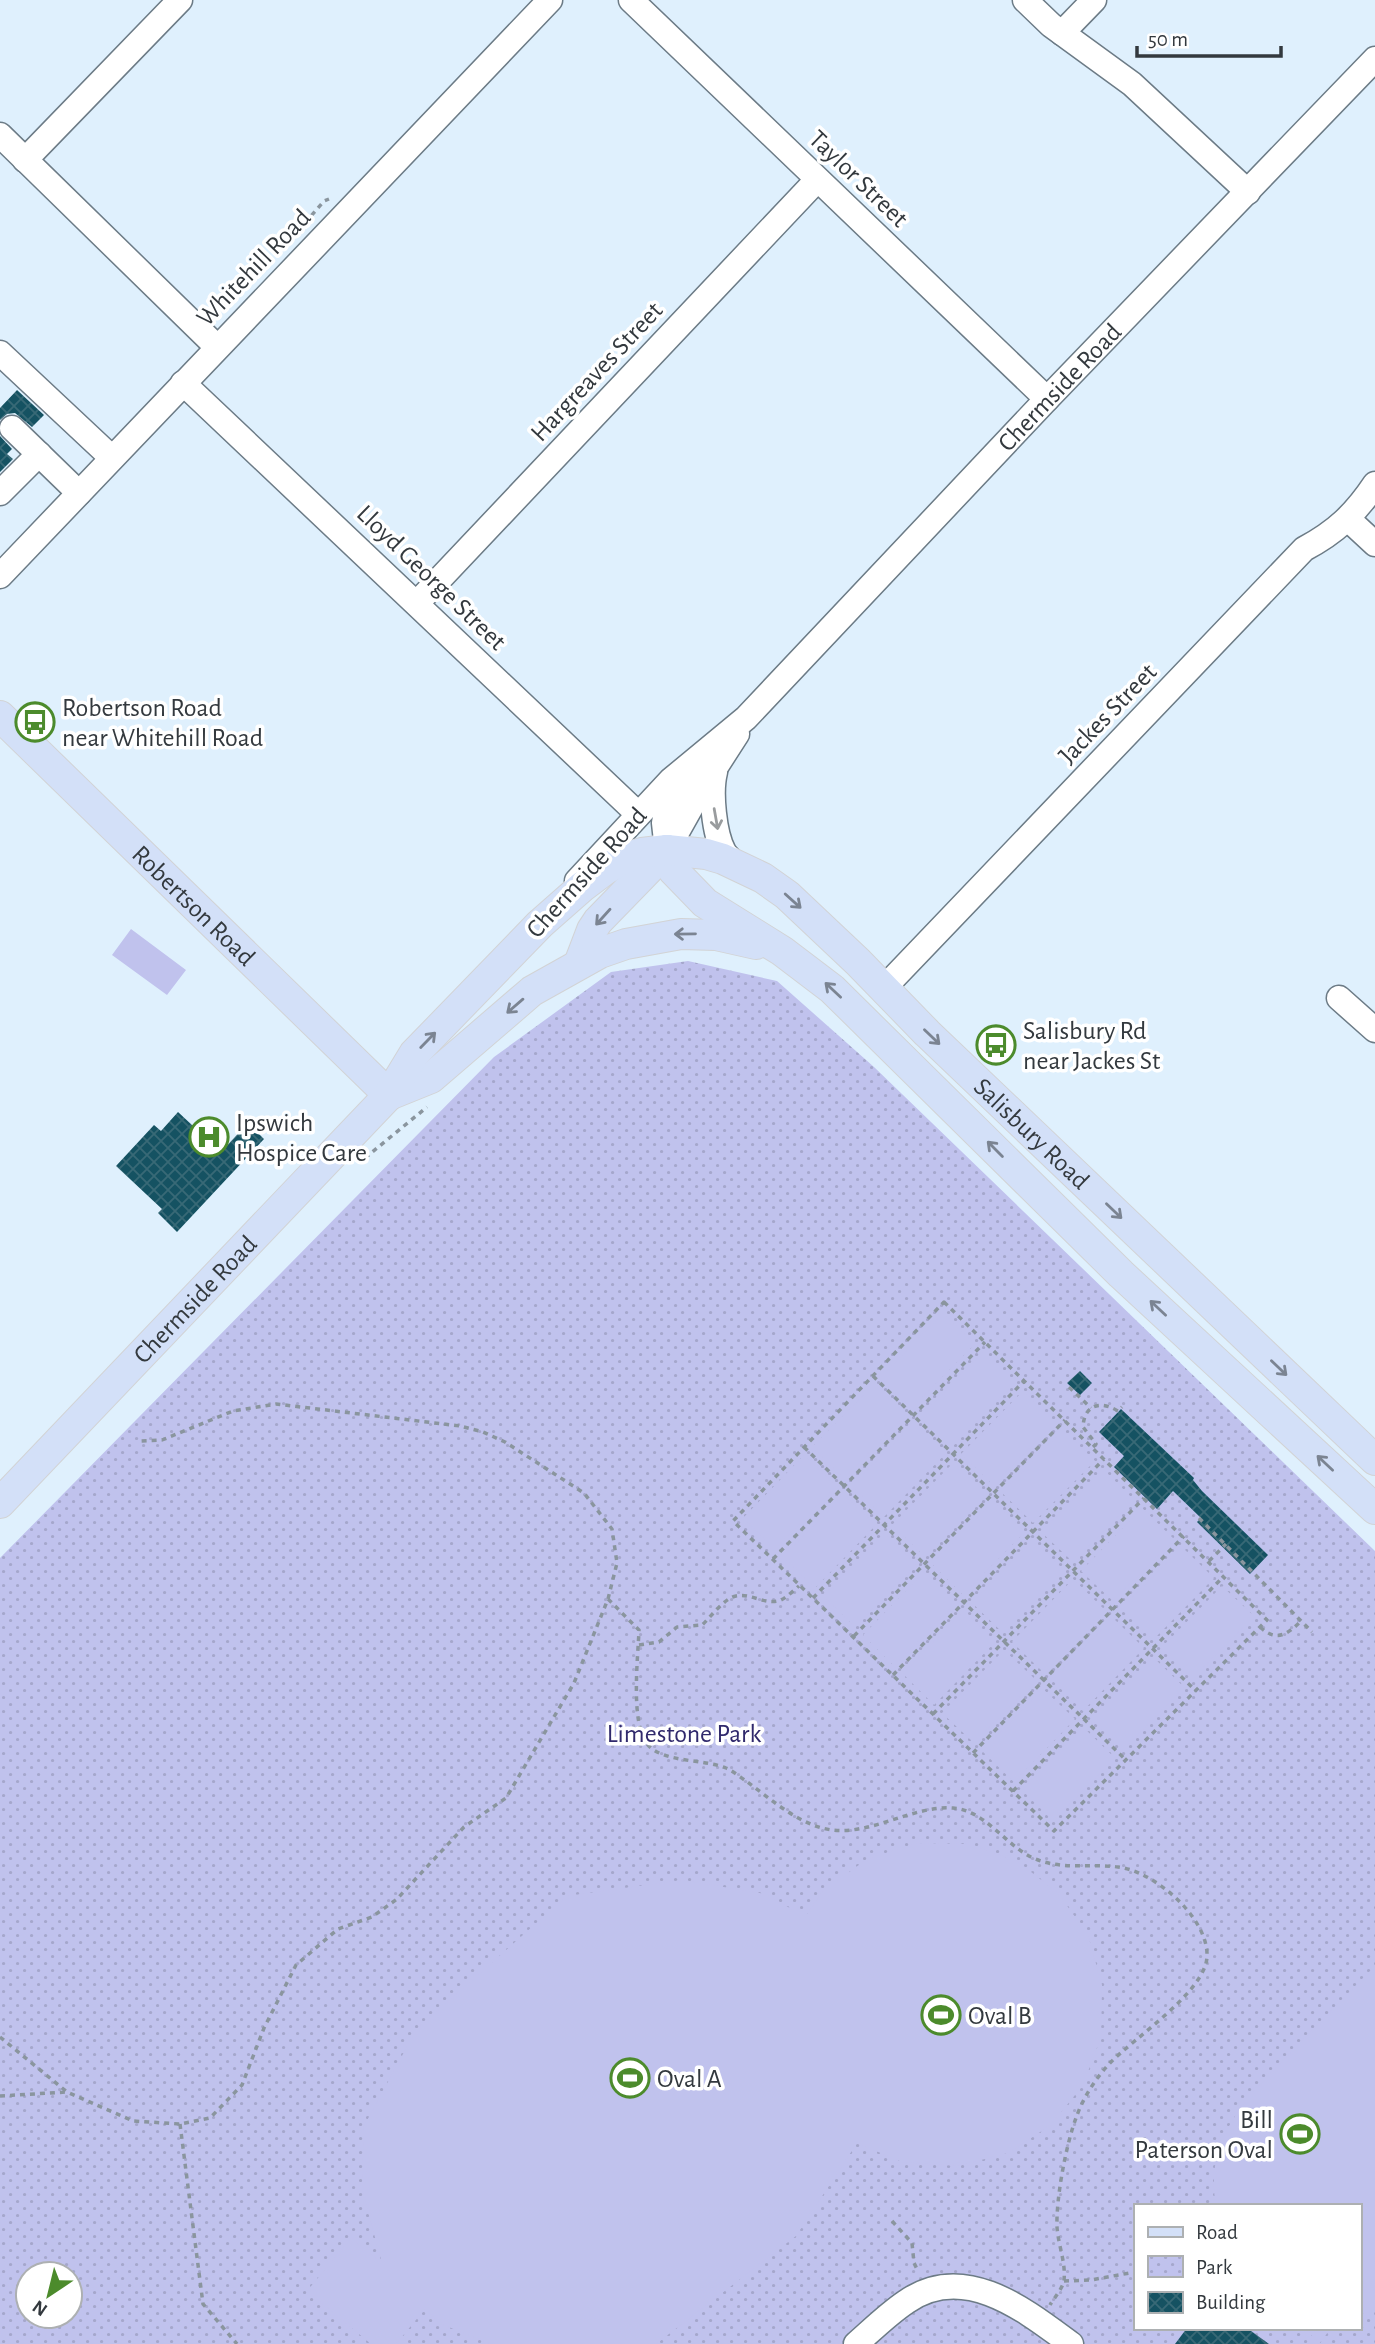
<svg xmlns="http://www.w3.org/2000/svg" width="1375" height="2344" font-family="'Alegreya Sans',sans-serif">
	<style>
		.park { fill: url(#park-dots); fill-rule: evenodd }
		.pitch { fill: #c0c2ed }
		.building { fill: url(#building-cross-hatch) }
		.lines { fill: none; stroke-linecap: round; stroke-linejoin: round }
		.minor-casing { stroke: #6c7b86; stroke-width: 27 }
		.major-casing { stroke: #d2d3d5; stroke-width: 32 }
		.path { stroke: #8a959e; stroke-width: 3.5; stroke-dasharray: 5 5; stroke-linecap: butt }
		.minor { stroke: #fff; stroke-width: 24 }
		.major { stroke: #d3e0f8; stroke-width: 30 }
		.oneway { stroke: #999c9e }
		.oneway2 { stroke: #7b8492 }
		.labels { text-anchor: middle; stroke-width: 7; stroke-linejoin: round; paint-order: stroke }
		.street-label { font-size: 26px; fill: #33393e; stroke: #fff }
		.poi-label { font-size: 26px; fill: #33393e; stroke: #fff; text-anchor: start }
		.park-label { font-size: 26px; fill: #30296c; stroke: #fff }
	</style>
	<defs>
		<pattern id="park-dots" width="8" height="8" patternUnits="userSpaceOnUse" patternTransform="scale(1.75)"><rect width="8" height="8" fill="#c0c2ed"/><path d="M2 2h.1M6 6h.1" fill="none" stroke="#a5a7cc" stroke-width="1.8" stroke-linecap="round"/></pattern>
		<pattern id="building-cross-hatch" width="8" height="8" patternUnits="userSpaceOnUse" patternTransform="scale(1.75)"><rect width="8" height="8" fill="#155262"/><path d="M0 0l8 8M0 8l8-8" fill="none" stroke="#386976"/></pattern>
	</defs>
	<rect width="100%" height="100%" fill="#dff0fd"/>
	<path class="park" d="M688 961 777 981 874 1067 1375 1551V2344H0V1558L494 1057 611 972ZM1135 2206H1359V2328H1135ZM28 2274H70V2316H28Z"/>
	<path class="pitch" d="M131 929 186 970 167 995 112 955Z
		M943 1313 975 1344 913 1407 882 1376Z
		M983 1352 1014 1383 953 1446 922 1415Z
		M874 1384 905 1415 844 1478 812 1447Z
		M1023 1391 1055 1422 993 1485 961 1454Z
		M914 1423 945 1454 884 1517 852 1486Z
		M1063 1430 1095 1461 1033 1523 1002 1493Z
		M804 1455 836 1486 775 1549 743 1518Z
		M954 1462 985 1493 923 1555 892 1525Z
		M1103 1469 1134 1500 1073 1562 1041 1532Z
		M844 1495 876 1525 815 1588 783 1557Z
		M993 1501 1025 1532 963 1595 932 1564Z
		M1142 1508 1174 1539 1113 1601 1081 1571Z
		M884 1533 916 1564 855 1627 823 1596Z
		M1033 1540 1065 1571 1003 1633 972 1603Z
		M1182 1547 1214 1578 1153 1640 1121 1609Z
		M924 1572 955 1603 894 1666 863 1635Z
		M1073 1579 1105 1610 1043 1672 1012 1642Z
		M1222 1586 1254 1616 1192 1679 1161 1648Z
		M964 1610 995 1642 934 1705 903 1674Z
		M1113 1618 1144 1648 1083 1711 1052 1680Z
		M1004 1650 1036 1680 974 1743 942 1713Z
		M1153 1657 1184 1687 1123 1750 1091 1719Z
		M1043 1689 1075 1719 1014 1782 982 1751Z
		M1083 1727 1115 1758 1053 1821 1022 1790Z
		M917 1843 968 1844 1017 1861 1058 1893 1088 1935 1102 1985 1101 2037 1083 2085 1051 2125 1008 2153 958 2166 902 2162 857 2143 796 2236 656 2344H491L441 2324 425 2309 396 2344H371L307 2291 351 2238 382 2263 362 2190 364 2126 416 2030 567 1896 682 1880 766 1894 805 1917 822 1892 867 1859Z
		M1375 1966V2312L1359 2314V2206H1216C1203 2134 1252 2093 1297 2046 1323 2019 1349 1992 1375 1966Z
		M1305 2328H1331L1319 2344Z"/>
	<path class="building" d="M17 390 44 415 32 427 15 413 7 414 0 420V408Z
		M0 436 12 449 7 454 13 459 0 472Z
		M178 1112 221 1152 248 1123 264 1139 177 1232 158 1213 162 1209 116 1166 154 1125 161 1131Z
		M1080 1371 1092 1383 1080 1395 1067 1383Z
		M1121 1409 1194 1478 1193 1480 1202 1491 1268 1555 1250 1574 1197 1522 1201 1518 1173 1491 1157 1509 1114 1467 1124 1456 1099 1432Z
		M1187 2328H1247L1269 2344H1175Z"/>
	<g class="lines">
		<g class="minor-casing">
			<g id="minor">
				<path d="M631 0 1047 399"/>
				<path d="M1025 0 1051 25 1132 84 1248 192"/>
				<path d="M1062 33 1094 0"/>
				<path d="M0 135 217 347"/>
				<path d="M25 160 180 0"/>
				<path d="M0 353 112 458"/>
				<path d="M183 383 638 814"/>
				<path d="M12 428 79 493"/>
				<path d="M0 493 39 454"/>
				<path d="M1348 519 1375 544"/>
				<path d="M0 576 550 0"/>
				<path d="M417 603 817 180"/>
				<path d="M715 772C710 792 714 834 724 852 727 857 732 861 736 865"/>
				<path d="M667 850 699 793 737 734"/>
				<path d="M667 850 664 823 666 812 688 776"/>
				<path id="s1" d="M577 881 671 780 746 718 1047 399 1375 59"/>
				<path d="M883 989 1304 549C1336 532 1355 514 1375 484"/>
				<path d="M1339 998 1375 1030"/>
				<path d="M856 2344C872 2330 888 2314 906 2302 964 2261 1025 2310 1071 2344"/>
			</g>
		</g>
		<g class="major-casing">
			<g id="major">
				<path id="s2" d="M0 716 389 1095"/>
				<path d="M667 850 673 870 705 903 782 951 832 989 1121 1274 1375 1509"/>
				<path d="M579 964 592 930 598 921 667 850"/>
				<path d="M389 1095 431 1078 532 991 600 953 626 944 681 934 716 935 756 944"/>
				<path id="s3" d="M0 1503 389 1095 414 1054 540 924 582 887 606 869 625 858 642 853 667 850 706 854 723 859 763 878 787 895 858 962 927 1033 1375 1460"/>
			</g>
		</g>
		<path class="path" d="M305 223 324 201 329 199
			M210 310 215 305 228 307
			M365 1158 427 1107
			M944 1302 1267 1620 1054 1831 733 1521Z
			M873 1376 1196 1691
			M1069 1387 1091 1408
			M804 1447 1126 1760
			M1093 1447 1096 1444 1083 1427C1084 1405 1100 1400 1118 1411L1122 1407
			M1199 1518 1312 1632
			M773 1559 985 1342
			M1209 1561 1226 1544
			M813 1598 1025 1380
			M608 1599 639 1630C638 1658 630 1725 648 1745 664 1763 705 1759 726 1768 733 1771 740 1777 746 1781 771 1799 800 1826 832 1830 872 1835 914 1805 953 1808 984 1810 1005 1844 1031 1857 1060 1871 1088 1863 1118 1867 1154 1871 1209 1918 1207 1957 1205 1992 1134 2038 1110 2063 1095 2079 1083 2098 1076 2118 1066 2145 1056 2198 1057 2227 1058 2244 1066 2263 1064 2280 1063 2288 1054 2298 1050 2305
			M1260 1627C1276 1642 1287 1635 1301 1621
			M854 1636 1065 1420
			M639 1645 659 1642 677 1627 702 1625C711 1617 724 1598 736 1596 752 1593 766 1606 781 1600 787 1597 794 1590 799 1586
			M893 1675 1104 1459
			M933 1714 1144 1498
			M973 1753 1184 1536
			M1013 1791 1224 1576
			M0 2037 67 2092 133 2121 180 2124 210 2118 242 2085 264 2028 296 1965 338 1929 372 1917 397 1899 464 1827 506 1798 574 1683 608 1599 617 1563 612 1529 584 1493 505 1442 483 1432 460 1426 276 1404 233 1411 162 1440 141 1441
			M0 2096 67 2092
			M180 2124 203 2304 237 2344
			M892 2221 912 2243 914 2263 918 2271
			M1064 2281 1091 2280 1135 2272"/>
		<use href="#minor" class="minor"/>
		<use href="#major" class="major"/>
	</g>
	<defs><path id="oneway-shaft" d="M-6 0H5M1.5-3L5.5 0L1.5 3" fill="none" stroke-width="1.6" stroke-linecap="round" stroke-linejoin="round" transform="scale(1.75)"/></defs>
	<use class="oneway" href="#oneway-shaft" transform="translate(716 819) rotate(80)"/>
	<g class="oneway2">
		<use href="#oneway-shaft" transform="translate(793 901) rotate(42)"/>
		<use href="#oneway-shaft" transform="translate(603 917) rotate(132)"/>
		<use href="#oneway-shaft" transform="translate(685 934) rotate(179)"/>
		<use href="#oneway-shaft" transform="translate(833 990) rotate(-137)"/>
		<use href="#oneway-shaft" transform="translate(515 1006) rotate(139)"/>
		<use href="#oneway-shaft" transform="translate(932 1037) rotate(44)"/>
		<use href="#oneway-shaft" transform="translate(428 1040) rotate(-46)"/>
		<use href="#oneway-shaft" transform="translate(995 1149) rotate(-135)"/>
		<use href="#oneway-shaft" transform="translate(1114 1211) rotate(44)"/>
		<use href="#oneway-shaft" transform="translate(1158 1308) rotate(-137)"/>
		<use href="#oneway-shaft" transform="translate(1279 1368) rotate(44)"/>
		<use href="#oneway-shaft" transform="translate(1325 1463) rotate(-137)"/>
	</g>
	<defs>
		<g id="bus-ring" transform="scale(2.0125)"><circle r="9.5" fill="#fff" stroke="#4c8b2c" stroke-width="1.5"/><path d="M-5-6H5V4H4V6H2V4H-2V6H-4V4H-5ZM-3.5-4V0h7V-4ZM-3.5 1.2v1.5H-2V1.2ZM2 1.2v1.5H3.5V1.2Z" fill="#4c8b2c"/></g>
		<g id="hospital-ring" transform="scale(2.0125)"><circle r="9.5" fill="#fff" stroke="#4c8b2c" stroke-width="1.5"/><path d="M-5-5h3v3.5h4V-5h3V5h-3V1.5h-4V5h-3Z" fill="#4c8b2c"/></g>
		<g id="stadium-ring" transform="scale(2.0125)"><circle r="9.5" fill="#fff" stroke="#4c8b2c" stroke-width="1.5"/><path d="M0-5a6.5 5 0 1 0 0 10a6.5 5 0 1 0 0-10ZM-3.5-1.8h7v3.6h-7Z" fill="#4c8b2c"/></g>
	</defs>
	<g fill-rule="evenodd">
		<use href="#bus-ring" x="35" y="722"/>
		<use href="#bus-ring" x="996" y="1045"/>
		<use href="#hospital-ring" x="209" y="1137"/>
		<use href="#stadium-ring" x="941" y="2015"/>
		<use href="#stadium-ring" x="630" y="2078"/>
		<use href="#stadium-ring" x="1300" y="2134"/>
	</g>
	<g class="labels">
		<g class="street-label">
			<text transform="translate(859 178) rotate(44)" y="9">Taylor Street</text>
			<text transform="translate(253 267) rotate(-46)" y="9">Whitehill Road</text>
			<text transform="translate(596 371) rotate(-47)" y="9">Hargreaves Street</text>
			<text dy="9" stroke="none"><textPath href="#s1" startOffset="691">Chermside Road</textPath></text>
			<text transform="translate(432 577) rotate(44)" y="9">Lloyd George Street</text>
			<text transform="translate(1107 713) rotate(-46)" y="9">Jackes Street</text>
			<text transform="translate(586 872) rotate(-48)" y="9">Chermside Road</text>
			<text dy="9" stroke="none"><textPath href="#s2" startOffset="271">Robertson Road</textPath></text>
			<text dy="9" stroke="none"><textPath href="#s3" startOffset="1416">Salisbury Road</textPath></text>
			<text dy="9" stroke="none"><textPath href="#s3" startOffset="282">Chermside Road</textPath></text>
		</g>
		<g class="poi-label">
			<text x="62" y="716">Robertson Road<tspan x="62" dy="30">near Whitehill Road</tspan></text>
			<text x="1023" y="1039">Salisbury Rd<tspan x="1023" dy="30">near Jackes St</tspan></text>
			<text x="236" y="1131">Ipswich<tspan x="236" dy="30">Hospice Care</tspan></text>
			<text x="968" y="2024">Oval B</text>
			<text x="657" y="2087">Oval A</text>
			<text x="1273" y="2128" text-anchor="end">Bill<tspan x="1273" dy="30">Paterson Oval</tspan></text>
		</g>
		<g class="park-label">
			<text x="684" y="1742">Limestone Park</text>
		</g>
	</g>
	<rect x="1134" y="2204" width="228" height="126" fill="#ffffff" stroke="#adb0b2" stroke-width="2"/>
	<rect x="1148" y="2227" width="35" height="10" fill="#d3e0f8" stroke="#adb0b2" stroke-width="2"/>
	<text x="1196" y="2239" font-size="21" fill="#33393e">Road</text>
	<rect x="1148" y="2256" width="35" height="21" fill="url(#park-dots)" stroke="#adb0b2" stroke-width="2"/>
	<text x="1196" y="2274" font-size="21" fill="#33393e">Park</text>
	<rect x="1148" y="2292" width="35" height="21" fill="url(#building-cross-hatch)" stroke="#adb0b2" stroke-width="2"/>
	<text x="1196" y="2309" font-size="21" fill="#33393e">Building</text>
	<g transform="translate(49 2295) rotate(215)"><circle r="33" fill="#ffffff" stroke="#adb0b2" stroke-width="2"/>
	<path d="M0-5L12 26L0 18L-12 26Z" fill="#4c8b2c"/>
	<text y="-10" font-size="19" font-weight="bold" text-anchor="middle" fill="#33393e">N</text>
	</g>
	<path d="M1137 46v10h144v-10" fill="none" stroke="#33393e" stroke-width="3.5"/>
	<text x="1148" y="46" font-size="21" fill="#33393e" stroke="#ffffff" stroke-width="5" paint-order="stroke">50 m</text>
</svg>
